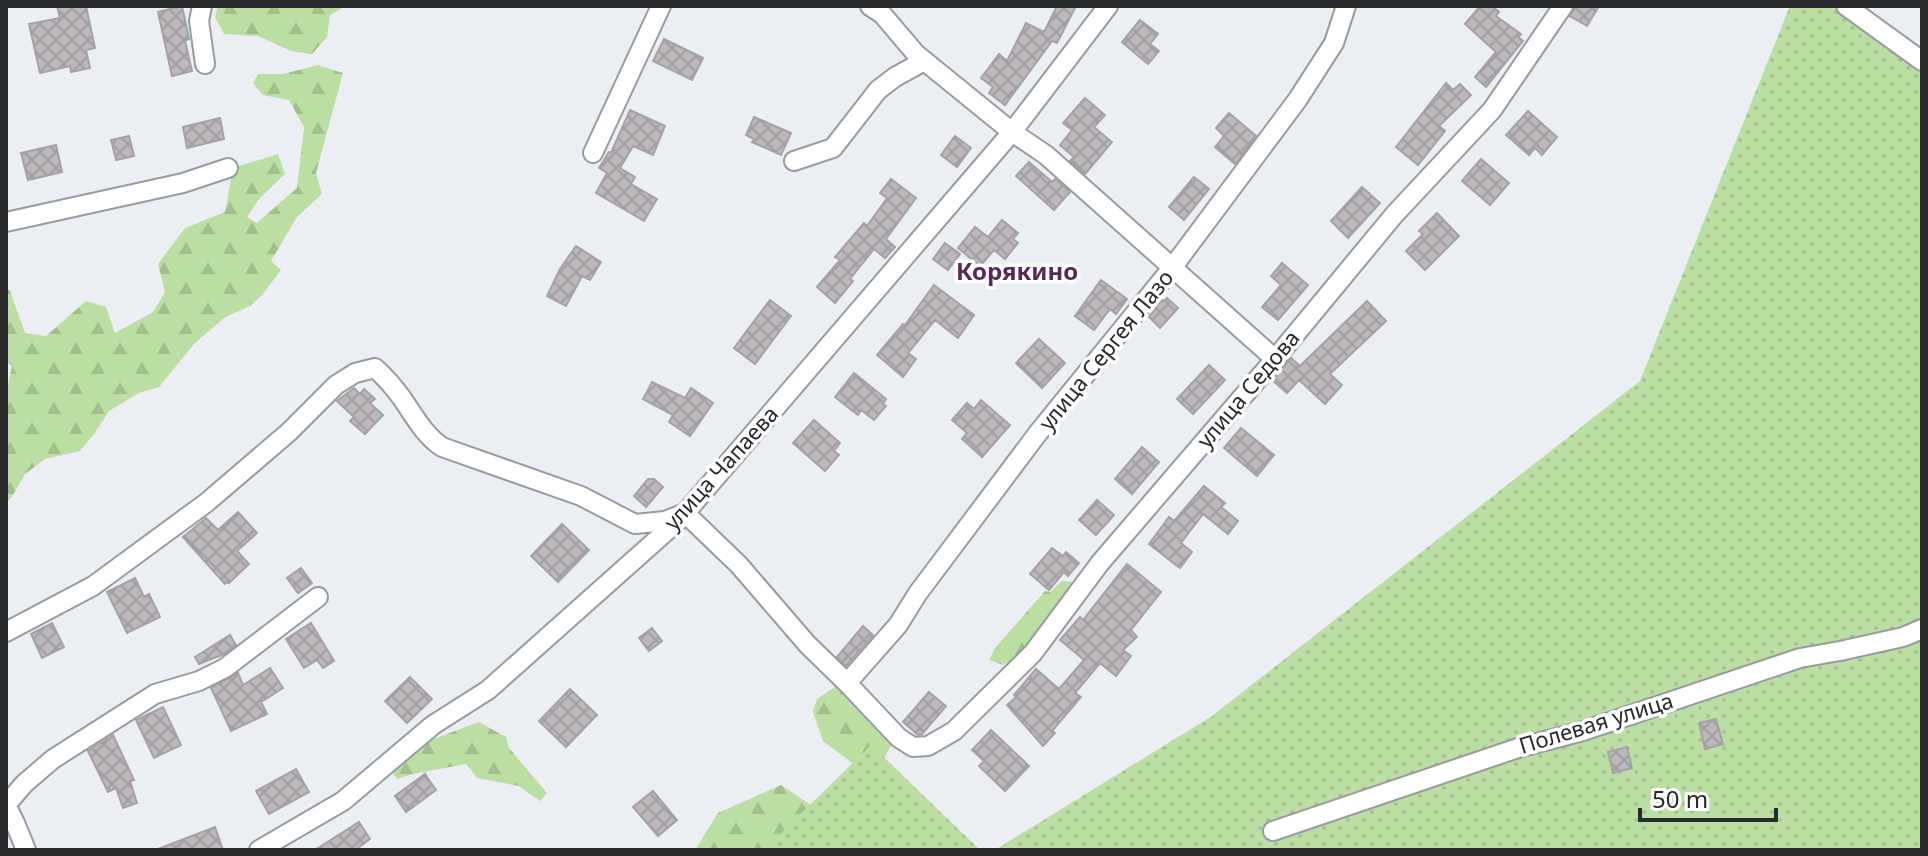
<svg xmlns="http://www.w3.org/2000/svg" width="1928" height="856" font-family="'Noto Sans',sans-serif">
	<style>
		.forest { fill: url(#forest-firs) }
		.garden { fill: url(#garden-dots) }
		.building { fill: url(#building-cross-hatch); stroke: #a6a1a4; stroke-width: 2 }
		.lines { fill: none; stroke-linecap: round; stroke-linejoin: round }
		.street-casing { stroke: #989ca1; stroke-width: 22 }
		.street { stroke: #fff; stroke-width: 18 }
		.labels { text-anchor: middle; stroke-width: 7; stroke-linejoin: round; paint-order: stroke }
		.street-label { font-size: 22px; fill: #27292b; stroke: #fff }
		.neighbourhood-label { font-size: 24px; font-weight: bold; fill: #592858; stroke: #fff }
	</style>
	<defs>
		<pattern id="forest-firs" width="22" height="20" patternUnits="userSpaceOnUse" patternTransform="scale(2)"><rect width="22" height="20" fill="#bbdea3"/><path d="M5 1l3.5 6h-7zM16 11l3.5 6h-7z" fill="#a1be8c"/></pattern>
		<pattern id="garden-dots" width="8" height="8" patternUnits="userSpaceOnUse" patternTransform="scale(2)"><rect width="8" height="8" fill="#bbdea3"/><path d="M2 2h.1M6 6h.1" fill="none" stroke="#a1be8c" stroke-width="1.8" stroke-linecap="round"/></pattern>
		<pattern id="building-cross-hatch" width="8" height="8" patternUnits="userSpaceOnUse" patternTransform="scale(2)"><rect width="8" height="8" fill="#bcb7ba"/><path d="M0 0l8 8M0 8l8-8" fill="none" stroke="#a29da0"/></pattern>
	</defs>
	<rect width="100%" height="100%" fill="#ebeff4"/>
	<path class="forest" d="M218 6H342L341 9 330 15 327 37 312 54 291 51 258 36 224 34 215 17Z
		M318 65 343 73 316 173 322 194 297 217 271 261 281 270 262 295 250 306 224 318 194 344 159 387 139 393 109 411 95 433 80 451 45 459 25 474 13 495 6 504V394L12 366 6 361V288L10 291 25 333 46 336 86 301 106 307 115 333 153 312 165 292 158 264 185 228 225 212 233 168 278 154 285 174 260 198 247 217 257 223 297 188 304 127 289 100 263 95 253 83 258 74H283Z
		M1062 581 1075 582 1028 653 1003 665 989 660 995 648 1045 591 1050 592Z
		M836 686 891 745 879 769H860L823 741 813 712 817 699Z
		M479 722 506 737 509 748 547 793 540 801 519 786 477 778 466 764 413 774 397 779 391 770 428 741Z
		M781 785 835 821 842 850H695L718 813Z"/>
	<path class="garden" d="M1790 6H1831L1922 62V850H995L1212 716 1640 381Z
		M871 745 980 850H764Z"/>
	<path class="building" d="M57 6H86L95 48 86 50 90 68 71 72 70 66 40 73 29 24 60 18Z
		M182 6 189 39 185 41 192 71 172 76 158 12Z
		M1057 6H1076L1057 43 1052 41 1005 105 989 93 993 87 981 78 999 54 1007 61 1026 23 1044 32Z
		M1480 6H1492L1499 12 1496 16 1521 34 1518 37 1523 41 1486 87 1475 77 1496 52 1465 24Z
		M1575 6H1599L1587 26 1570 16Z
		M1140 20 1158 34 1150 44 1159 51 1148 64 1122 42Z
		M664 39 703 58 692 80 653 61Z
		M1446 83 1453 90 1460 84 1471 95 1439 126 1445 131 1418 165 1396 147Z
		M1085 98 1105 115 1094 127 1112 142 1085 174 1070 161 1074 157 1060 145 1072 130 1063 123Z
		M630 110 665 126 653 155 633 146 620 168 635 177 631 184 657 199 644 221 596 193 607 173 599 168 609 152 611 153Z
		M1528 111 1557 137 1542 155 1535 148 1529 155 1506 135Z
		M1229 113 1256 136 1235 164 1215 147 1224 136 1216 128Z
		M754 117 791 133 781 155 752 142 754 139 746 135Z
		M220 118 224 139 187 148 183 127Z
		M129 136 134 156 116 160 111 140Z
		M955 136 971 148 957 167 941 155Z
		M56 145 62 172 28 180 21 153Z
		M1481 159 1509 183 1490 205 1462 181Z
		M1029 162 1052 182 1055 179 1070 192 1054 210 1016 176Z
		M1194 177 1209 189 1184 220 1169 207Z
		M891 179 916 198 886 239 895 247 885 258 874 249 850 279 853 281 835 303 817 287 840 260 835 257 864 223 867 226 887 198 880 193Z
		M1362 187 1380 203 1348 238 1331 221Z
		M1437 213 1459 236 1425 270 1406 251 1423 234 1419 231Z
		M1002 220 1018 233 1013 239 1018 243 1005 259 994 250 980 266 958 248 975 227 988 237Z
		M945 243 960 254 948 270 933 259Z
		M576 246 601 262 590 280 582 276 566 306 547 296 560 269Z
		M1282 263 1308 285 1278 320 1262 307 1281 285 1271 276Z
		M1101 280 1127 299 1116 314 1110 309 1094 330 1075 316Z
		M934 285 974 315 958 338 935 320 908 353 916 359 903 377 877 355 903 324 905 325Z
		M1167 298 1178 308 1160 328 1149 317 1162 300 1164 301Z
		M770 300 791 316 755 364 734 348Z
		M1367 301 1386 321 1330 374 1342 385 1325 404 1299 380 1287 393 1272 380 1291 358 1300 366Z
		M1039 339 1065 363 1042 388 1016 363Z
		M1209 365 1225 380 1193 414 1177 399Z
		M854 373 886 399 883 404 886 406 874 420 861 410 858 415 835 397Z
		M652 382 685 398 691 388 713 403 690 436 669 422 673 415 643 399Z
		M354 388 360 394 364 389 375 399 370 403 383 415 365 434 350 421 354 417 337 401Z
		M981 400 1010 425 982 457 962 439 967 433 952 420 967 403 974 409Z
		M814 420 840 443 834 451 839 455 825 471 793 443Z
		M1241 428 1274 455 1257 476 1224 448Z
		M1142 447 1159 462 1132 494 1115 479Z
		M648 479H654L663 487 646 507 634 496Z
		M1204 486 1225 503 1221 507 1238 521 1228 534 1203 514 1181 543 1192 552 1180 568 1149 544 1169 517 1174 521Z
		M1097 500 1114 515 1096 535 1079 520Z
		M238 512 257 533 237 551 249 564 229 583 227 582 225 584 183 537 206 518 218 530Z
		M562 524 589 550 558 582 531 556Z
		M1052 548 1063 556 1066 552 1079 563 1068 576 1064 572 1049 590 1030 574Z
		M1127 564 1161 592 1131 630 1137 637 1123 650 1131 656 1116 676 1100 663 1075 693 1081 697 1052 731 1055 733 1043 746 1007 705 1016 697 1014 695 1036 669 1059 689 1084 660 1060 640 1080 617 1083 620Z
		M301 568 312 583 298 593 287 578Z
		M135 578 144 597 149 594 160 617 127 633 107 592Z
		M52 623 64 647 42 658 31 634Z
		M311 623 334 661 323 668 317 660 304 668 286 639Z
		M863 626 873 635 846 666 837 657Z
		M652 628 662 641 649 651 639 638Z
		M230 635 236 645 224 654 199 664 195 657Z
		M270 668 283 688 261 702 267 714 231 731 211 688 238 673 243 685Z
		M410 677 432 699 407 723 385 701Z
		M570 689 597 715 566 747 539 721Z
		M929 692 946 706 922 734 918 735 903 722Z
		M163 707 181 745 154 758 136 720Z
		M1716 719 1723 744 1705 749 1699 723Z
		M991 730 1029 766 1005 791 979 766 984 761 972 750Z
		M113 735 134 780 130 781 137 803 123 808 116 788 108 792 88 751Z
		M1627 747 1632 768 1613 773 1608 752Z
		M296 769 309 792 269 814 256 791Z
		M425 774 436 790 406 812 395 796Z
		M653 791 677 820 658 836 633 807Z
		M359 822 370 839 355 850H315Z
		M215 827 223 850H158V849Z"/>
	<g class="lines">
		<g class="street-casing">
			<path id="street" d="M202 6 199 21 205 64
				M870 6 882 14 916 54 1012 132 1046 155 1275 359
				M1846 6 1922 61
				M593 153 661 6
				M794 161 833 148 878 90 895 77 924 61
				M6 222 183 183 228 168
				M6 632 93 586 206 503 289 432 336 385 355 373 375 368C385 377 393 386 401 397 414 415 423 434 442 447L581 496 635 524 665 521 685 513 739 565 807 644 847 683 899 738 913 747 928 746 954 731 1033 653 1100 563 1275 359 1394 215 1492 110 1563 6
				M847 683 898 625 918 593 1038 433 1172 268 1298 99 1334 43 1346 6
				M6 805 24 784 53 759 155 694 199 681 225 668 318 597
				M6 805 15 823 26 850
				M1273 831 1518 748 1583 731 1800 658 1840 651 1903 637 1922 629
				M259 850 343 801 433 725 488 690 680 519 1012 132 1108 6"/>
		</g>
		<use href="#street" class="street"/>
	</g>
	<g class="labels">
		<g class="street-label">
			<text transform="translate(1106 350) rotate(-51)" y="8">улица Сергея Лазо</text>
			<text transform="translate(1248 389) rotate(-50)" y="8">улица Седова</text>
			<text transform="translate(721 468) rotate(-48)" y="8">улица Чапаева</text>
			<text transform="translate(1596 723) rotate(-17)" y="8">Полевая улица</text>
		</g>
		<g class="neighbourhood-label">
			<text x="1017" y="280">Корякино</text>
		</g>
	</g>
	<rect width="1928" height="856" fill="none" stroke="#27292b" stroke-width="16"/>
	<path d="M1640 808v12h136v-12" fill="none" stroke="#27292b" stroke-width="4"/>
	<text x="1652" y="808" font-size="24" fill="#27292b" stroke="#ffffff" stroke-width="6" paint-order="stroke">50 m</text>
</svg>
